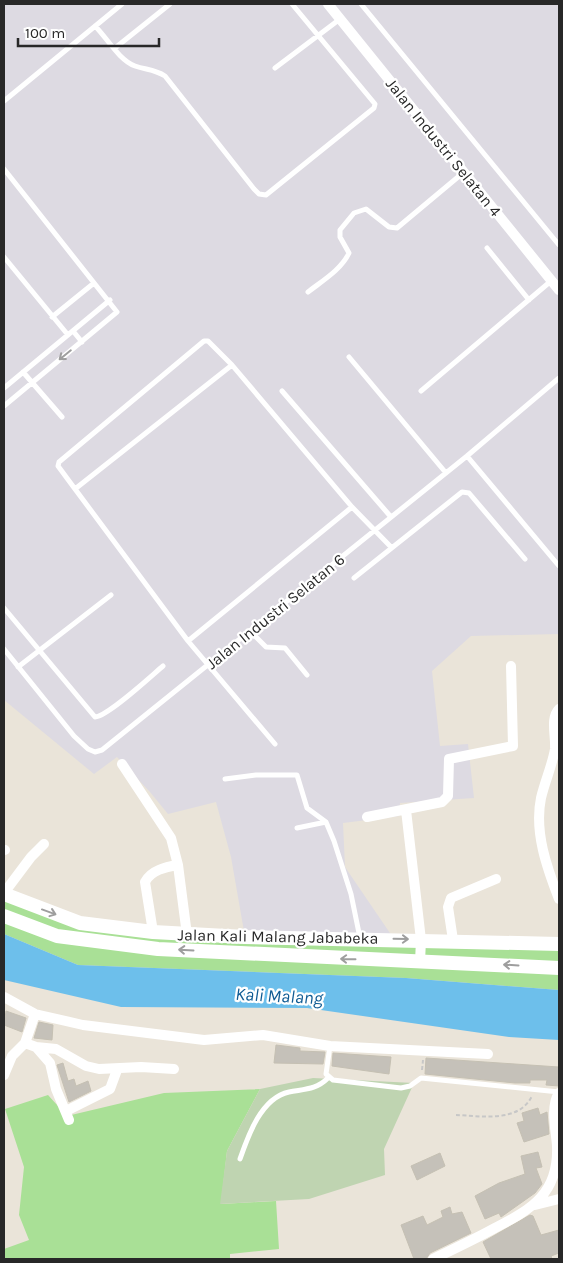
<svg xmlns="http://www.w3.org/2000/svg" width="563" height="1263" font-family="Karla,sans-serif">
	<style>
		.industrial { fill: #dddae2 }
		.green { fill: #a9e096 }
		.cemetery { fill: #bfd4b1 }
		.water { fill: #6dbfeb }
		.building { fill: #c5c1b9; stroke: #c5c0b3 }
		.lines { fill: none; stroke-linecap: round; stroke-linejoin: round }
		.path { stroke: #c7c7c7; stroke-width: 2; stroke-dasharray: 4 2.5; stroke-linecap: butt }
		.service { stroke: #fff; stroke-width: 5 }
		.minor { stroke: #fff; stroke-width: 10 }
		.secondary { stroke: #fff; stroke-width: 14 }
		.oneway { stroke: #9e9e9e }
		.labels { text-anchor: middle; stroke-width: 4.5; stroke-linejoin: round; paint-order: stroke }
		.street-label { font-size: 16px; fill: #282828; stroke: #fff }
		.water-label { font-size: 18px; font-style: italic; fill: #105b93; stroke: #fff }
	</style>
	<rect width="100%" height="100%" fill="#eae4d9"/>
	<path class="industrial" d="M4 4H559V634L471 636 432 671 440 746 468 744 474 798 400 803 399 816 343 823 345 867 394 939 245 937 231 857 216 802 168 814 150 792 117 757 94 774 4 700Z"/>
	<path class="green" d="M4 894 106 928 559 944V990L406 978 78 965 4 934Z
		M260 1089 227 1151 221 1204 276 1201 279 1249 230 1254V1259H4V1249L29 1240 19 1215 24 1167 5 1109 48 1095 67 1116 164 1093Z"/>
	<path class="cemetery" d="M313 1078 414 1083 384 1149 385 1175 309 1199 220 1204 227 1151 260 1089Z"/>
	<path class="water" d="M4 934 78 965 406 978 559 990V1040L509 1037 307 1008 121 1007 4 980Z"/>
	<path class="building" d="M6 1011 26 1018 22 1032 4 1025Z
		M39 1022 53 1025 52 1040 34 1038Z
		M276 1045 300 1048V1051L325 1052 323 1064 274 1063Z
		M333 1053 391 1057 389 1074 332 1066Z
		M426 1058 559 1067V1086L546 1085 547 1080H530V1083H515L425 1074Z
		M63 1063 68 1081 74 1079 76 1086 88 1081 91 1091 69 1102 57 1065Z
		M538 1108 540 1115 547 1112 549 1134 524 1142 517 1123 524 1121 522 1113Z
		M538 1152 542 1167 536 1168 542 1184 535 1193 501 1217 499 1213 485 1219 475 1196 499 1183 525 1174 521 1156Z
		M440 1153 445 1166 417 1180 411 1166Z
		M450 1207 452 1214 462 1212 471 1233 430 1253 426 1259H414L401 1225 423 1216 427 1225 443 1217 441 1211Z
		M530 1215 533 1216 541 1235 559 1230V1253L551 1256 552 1259H491L483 1242Z"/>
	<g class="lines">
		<path class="path" d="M422 1070 423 1060
			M456 1115C481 1116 519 1123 532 1096"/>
		<path class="service" d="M361 4 559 245
			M95 26C107 38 119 60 135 66 146 70 154 69 165 76L254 189 259 194 266 195 374 108 375 104 292 4
			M115 48 170 4
			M275 68 340 19
			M4 101 122 4
			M4 169 117 312 4 406
			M487 248 529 300
			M4 257 68 335
			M308 292C322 281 341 270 349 253L340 237V230L354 213 366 209 389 227 397 228 464 172
			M52 317 94 283
			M73 331 82 342
			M349 357 446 473
			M23 372 62 417
			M4 388 110 300
			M282 391 391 517
			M421 391 551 281
			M467 456 559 566
			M75 489 232 365
			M354 578 462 492 469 493 525 559
			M4 608 95 717C108 716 150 677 163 666
			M250 631 266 647 285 648 307 675
			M188 641 352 507
			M4 649 74 736 88 749 95 752 102 750 467 456 559 378
			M18 667 111 595
			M275 744 188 641 75 489 58 466 59 462 204 341H208L232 365 352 507 391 547
			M225 779 256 775H297L307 808 326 822 334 841 351 894 360 938
			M297 828 326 822
			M330 1046 326 1074 333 1080 401 1088 410 1086 421 1078 559 1092
			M240 1159C248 1136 261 1098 289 1092 304 1089 316 1090 328 1078"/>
		<path class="minor" d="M328 4 559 290
			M559 709C550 718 556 736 555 749 552 766 545 781 541 798 534 832 547 868 559 899
			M122 764 171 838 178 865 187 935
			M406 810 421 940 420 962
			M367 817 442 802 448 796 449 759 513 746 511 666
			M4 850H5
			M4 893 31 857 44 844
			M153 932 145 882C151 870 166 867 178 865
			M453 940 448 907 451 898 496 879
			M4 997 35 1014 83 1025 204 1040 263 1035 330 1046 488 1054
			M35 1014 25 1043 36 1047 56 1049 86 1066 99 1069 141 1067 174 1069
			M36 1047 50 1063 56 1089 69 1120
			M4 1075 12 1056 25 1043
			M66 1111 110 1089 117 1070
			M535 1205 559 1199
			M433 1259C454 1249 475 1239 495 1228 532 1209 559 1193 557 1146 556 1131 550 1106 559 1093"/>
		<path class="secondary" d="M4 894 80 923 153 932 245 937 559 944
			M4 916 57 936 158 949 559 968"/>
	</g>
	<defs><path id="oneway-shaft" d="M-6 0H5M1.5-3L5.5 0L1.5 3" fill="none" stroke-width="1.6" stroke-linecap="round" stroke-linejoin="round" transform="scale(1.25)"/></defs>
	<g class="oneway">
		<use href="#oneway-shaft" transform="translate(65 355) rotate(141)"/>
		<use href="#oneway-shaft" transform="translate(49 912) rotate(20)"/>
		<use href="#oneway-shaft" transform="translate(401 939) rotate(1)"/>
		<use href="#oneway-shaft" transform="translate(186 950) rotate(-177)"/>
		<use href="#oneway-shaft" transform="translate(348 959) rotate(-179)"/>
		<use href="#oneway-shaft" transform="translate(511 965) rotate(-177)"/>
	</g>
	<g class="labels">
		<g class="street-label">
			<text transform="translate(444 147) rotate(51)" y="6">Jalan Industri Selatan 4</text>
			<text transform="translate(275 611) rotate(-39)" y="6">Jalan Industri Selatan 6</text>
			<text transform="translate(278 936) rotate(1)" y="6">Jalan Kali Malang Jababeka</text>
		</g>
		<g class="water-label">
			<text transform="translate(279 996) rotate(3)" y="6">Kali Malang</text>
		</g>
	</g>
	<rect width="563" height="1263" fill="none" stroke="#282828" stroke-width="10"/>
	<path d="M18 38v8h141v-8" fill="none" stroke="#282828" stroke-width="2.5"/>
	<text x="25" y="38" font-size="15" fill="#282828" stroke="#ffffff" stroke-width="4" paint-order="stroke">100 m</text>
</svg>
